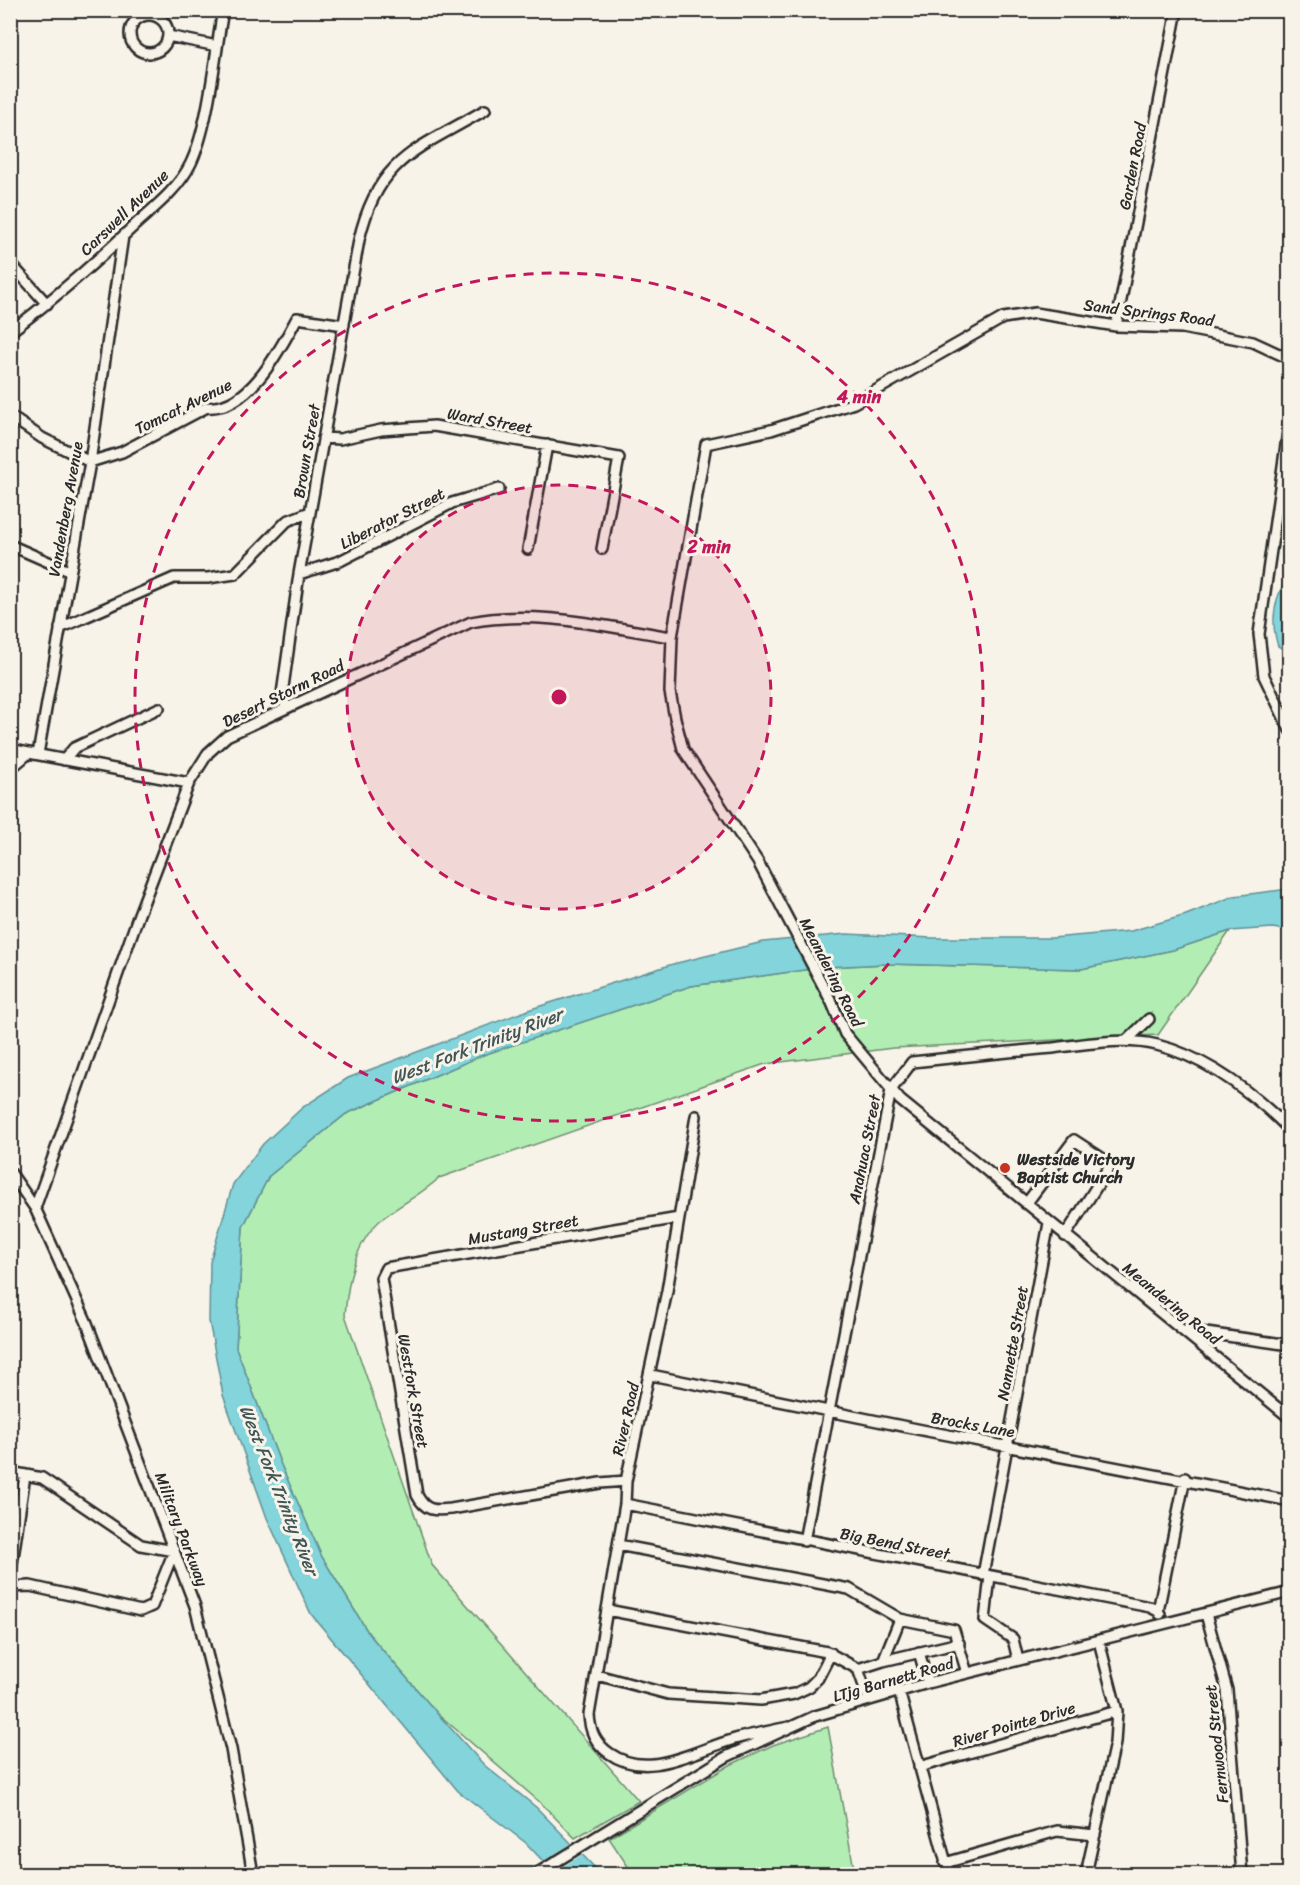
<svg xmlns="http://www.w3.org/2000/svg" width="1300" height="1885" font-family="Sriracha,sans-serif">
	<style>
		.green { fill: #b2eeb4; stroke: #6e8c70; stroke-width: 1.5 }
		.water { fill: #83d4db; stroke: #609095; stroke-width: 1.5 }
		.pier { fill: #f7f3e8 }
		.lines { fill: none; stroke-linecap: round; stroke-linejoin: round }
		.minor-casing { stroke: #2b2b2b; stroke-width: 14 }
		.minor { stroke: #f7f3e8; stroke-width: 9 }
		.ring { fill: none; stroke: #c2185b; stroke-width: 3; stroke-dasharray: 10 8 }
		.poi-dot { fill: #c8321e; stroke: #f7f3e8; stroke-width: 2 }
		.labels { text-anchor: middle; stroke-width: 6; stroke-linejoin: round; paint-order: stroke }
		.street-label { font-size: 16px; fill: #2b2b2b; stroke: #f7f3e8 }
		.poi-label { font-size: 16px; font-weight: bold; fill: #2b2b2b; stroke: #f7f3e8; text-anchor: start }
		.water-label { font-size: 18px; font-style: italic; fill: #415557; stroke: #f7f3e8 }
		.centre { fill: #c2185b; stroke: #f7f3e8; stroke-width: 3 }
		.ring-label { font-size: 18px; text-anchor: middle; font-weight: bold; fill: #c2185b; stroke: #f7f3e8; stroke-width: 6; stroke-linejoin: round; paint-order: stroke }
	</style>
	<rect width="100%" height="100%" fill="#f7f3e8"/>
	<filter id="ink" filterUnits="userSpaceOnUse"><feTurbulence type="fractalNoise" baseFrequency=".0167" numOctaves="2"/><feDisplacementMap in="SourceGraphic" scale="12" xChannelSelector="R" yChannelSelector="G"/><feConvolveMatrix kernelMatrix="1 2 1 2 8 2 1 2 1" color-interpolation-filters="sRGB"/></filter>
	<g filter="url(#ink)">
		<path class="green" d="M1230 931 1158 1035 893 1048 765 1064 439 1178C422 1194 401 1204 383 1218 355 1241 348 1280 345 1315L432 1565 639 1801 575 1838 543 1805 437 1713 369 1634 322 1557 281 1465 236 1348 243 1227 269 1176 346 1114 483 1055 691 986 825 967 886 964 1081 969 1173 950Z
			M828 1727 855 1874H633L609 1838 730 1765 773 1745Z"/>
		<path class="water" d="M1289 575V653L1278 646C1270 622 1274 597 1289 575Z
			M1289 889V931L1273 928 1230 931 1173 950 1081 969 886 964 825 967 691 986 483 1055 346 1114 269 1176 243 1227 236 1348 281 1465 322 1557 369 1634 437 1713 484 1765 537 1808 601 1874H555L526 1843 458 1791 311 1614 267 1518 223 1395 209 1321 210 1262 233 1184 263 1144 303 1107 348 1078 531 1009 673 964 763 942 846 934 933 938H1052L1131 931 1186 915 1234 896Z"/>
		<path class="pier" d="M574 1842 585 1853 551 1874 540 1863Z"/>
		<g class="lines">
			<g class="minor-casing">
				<path id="minor" d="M130 34a19 19 0 1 1 38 0a19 19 0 1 1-38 0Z
					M168 36 217 46
					M10 263 47 304
					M1116 326 1177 10
					M10 332C54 299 96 262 136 224 156 206 179 188 191 163 209 125 215 54 223 10
					M1290 359 1253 342 1182 328 1116 326 1035 313 1003 318 854 403 771 430 706 444 672 637 670 692 675 718 683 749 758 862 832 1003 845 1034 900 1100 1290 1418
					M10 416 42 438 90 462 122 452 207 407C249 411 280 349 297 318L344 325
					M1290 417 1259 634 1264 676 1290 730
					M323 438 340 439 381 430 434 426 619 458 602 549
					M10 545 69 571
					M528 549 547 445
					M299 574 340 561 452 503 499 489
					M60 628 174 578H208L235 574 287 521 310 512
					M286 707 282 694 299 574 359 240C378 157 419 149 485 110
					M10 749 29 753
					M38 754 90 462 123 236
					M64 760 74 748 159 708
					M10 769 29 753 189 783
					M1126 1041 1149 1019
					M696 1116 667 1291 626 1481 625 1504 589 1715C590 1731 595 1743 609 1753 648 1781 695 1750 735 1739 753 1734 771 1731 789 1727
					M10 1172 35 1208 87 1323 195 1606 231 1749 253 1874
					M1026 1204 1074 1140 1111 1164 1065 1236
					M35 1208 139 914 189 783 208 753 227 736 471 622C537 609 606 627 672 637
					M1185 1330 1290 1345
					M651 1375 922 1430 1290 1501
					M10 1472 42 1478 141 1545 174 1551 152 1606 141 1611 30 1586 10 1587
					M626 1481 600 1483 451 1509C434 1511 425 1511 417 1495L381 1278 386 1268 679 1218
					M625 1504 1150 1607 1158 1611
					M804 1541 891 1090 912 1062C959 1057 1006 1052 1053 1048 1086 1044 1123 1037 1157 1045 1208 1058 1253 1093 1290 1130
					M618 1545 849 1589 900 1619 954 1630 967 1673
					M983 1575 1049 1223
					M990 1576 985 1620 1013 1639 1018 1660
					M10 1578 25 1475
					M607 1610 827 1652 858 1669 869 1700
					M1160 1614 1158 1611 1185 1478
					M1206 1614 1227 1690 1242 1874
					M919 1652 928 1683
					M883 1661 959 1643
					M858 1669 883 1661 900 1619
					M597 1675 668 1694 761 1700 794 1694 809 1687 818 1678 831 1653
					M899 1691 949 1874
					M919 1767 1117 1711
					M945 1863 1057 1831 1095 1835
					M536 1874 726 1757 815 1716 928 1683 1290 1592
					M1086 1874 1115 1743 1117 1711 1099 1641"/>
			</g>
			<use href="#minor" class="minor"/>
		</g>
	</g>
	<circle cx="559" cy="697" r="212" fill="#c2185b" fill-opacity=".12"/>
	<g class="ring">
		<circle cx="559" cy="697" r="212"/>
		<circle cx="559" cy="697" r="424"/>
	</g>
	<circle class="poi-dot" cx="1005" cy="1168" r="6"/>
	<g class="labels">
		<g class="street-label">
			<text transform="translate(1132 166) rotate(-79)" y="6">Garden Road</text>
			<text transform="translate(124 212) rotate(-44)" y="6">Carswell Avenue</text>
			<text transform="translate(1149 312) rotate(7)" y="6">Sand Springs Road</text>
			<text transform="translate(183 406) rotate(-26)" y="6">Tomcat Avenue</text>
			<text transform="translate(490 420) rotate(10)" y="6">Ward Street</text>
			<text transform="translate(306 451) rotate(-80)" y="6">Brown Street</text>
			<text transform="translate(65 509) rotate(-80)" y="6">Vandenberg Avenue</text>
			<text transform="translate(392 518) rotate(-27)" y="6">Liberator Street</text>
			<text transform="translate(283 693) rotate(-26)" y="6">Desert Storm Road</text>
			<text transform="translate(832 972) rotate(63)" y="6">Meandering Road</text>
			<text transform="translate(864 1149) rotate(-79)" y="6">Anahuac Street</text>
			<text transform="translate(523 1229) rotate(-10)" y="6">Mustang Street</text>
			<text transform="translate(1172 1303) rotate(39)" y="6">Meandering Road</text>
			<text transform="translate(1012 1343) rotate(-80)" y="6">Nannette Street</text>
			<text transform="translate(414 1391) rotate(80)" y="6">Westfork Street</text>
			<text transform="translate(625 1419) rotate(-77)" y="6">River Road</text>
			<text transform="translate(973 1424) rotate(10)" y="6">Brocks Lane</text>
			<text transform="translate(182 1529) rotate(69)" y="6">Military Parkway</text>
			<text transform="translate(895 1543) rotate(11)" y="6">Big Bend Street</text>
			<text transform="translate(893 1679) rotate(-16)" y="6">LTjg Barnett Road</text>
			<text transform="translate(1014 1724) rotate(-16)" y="6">River Pointe Drive</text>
			<text transform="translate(1216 1744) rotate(-96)" y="6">Fernwood Street</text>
		</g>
		<g class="poi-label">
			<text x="1017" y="1165">Westside Victory<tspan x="1017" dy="18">Baptist Church</tspan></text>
		</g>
		<g class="water-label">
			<text transform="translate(477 1046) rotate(-21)" y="6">West Fork Trinity River</text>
			<text transform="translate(279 1490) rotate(68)" y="6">West Fork Trinity River</text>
		</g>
	</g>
	<circle cx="559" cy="697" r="9" class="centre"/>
	<g class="ring-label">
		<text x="859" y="403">4 min</text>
		<text x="709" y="553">2 min</text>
	</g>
	<rect width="1300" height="1885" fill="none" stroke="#f7f3e8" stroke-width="36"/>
	<rect x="18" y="18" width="1264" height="1849" fill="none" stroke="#2b2b2b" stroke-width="2" filter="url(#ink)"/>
</svg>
